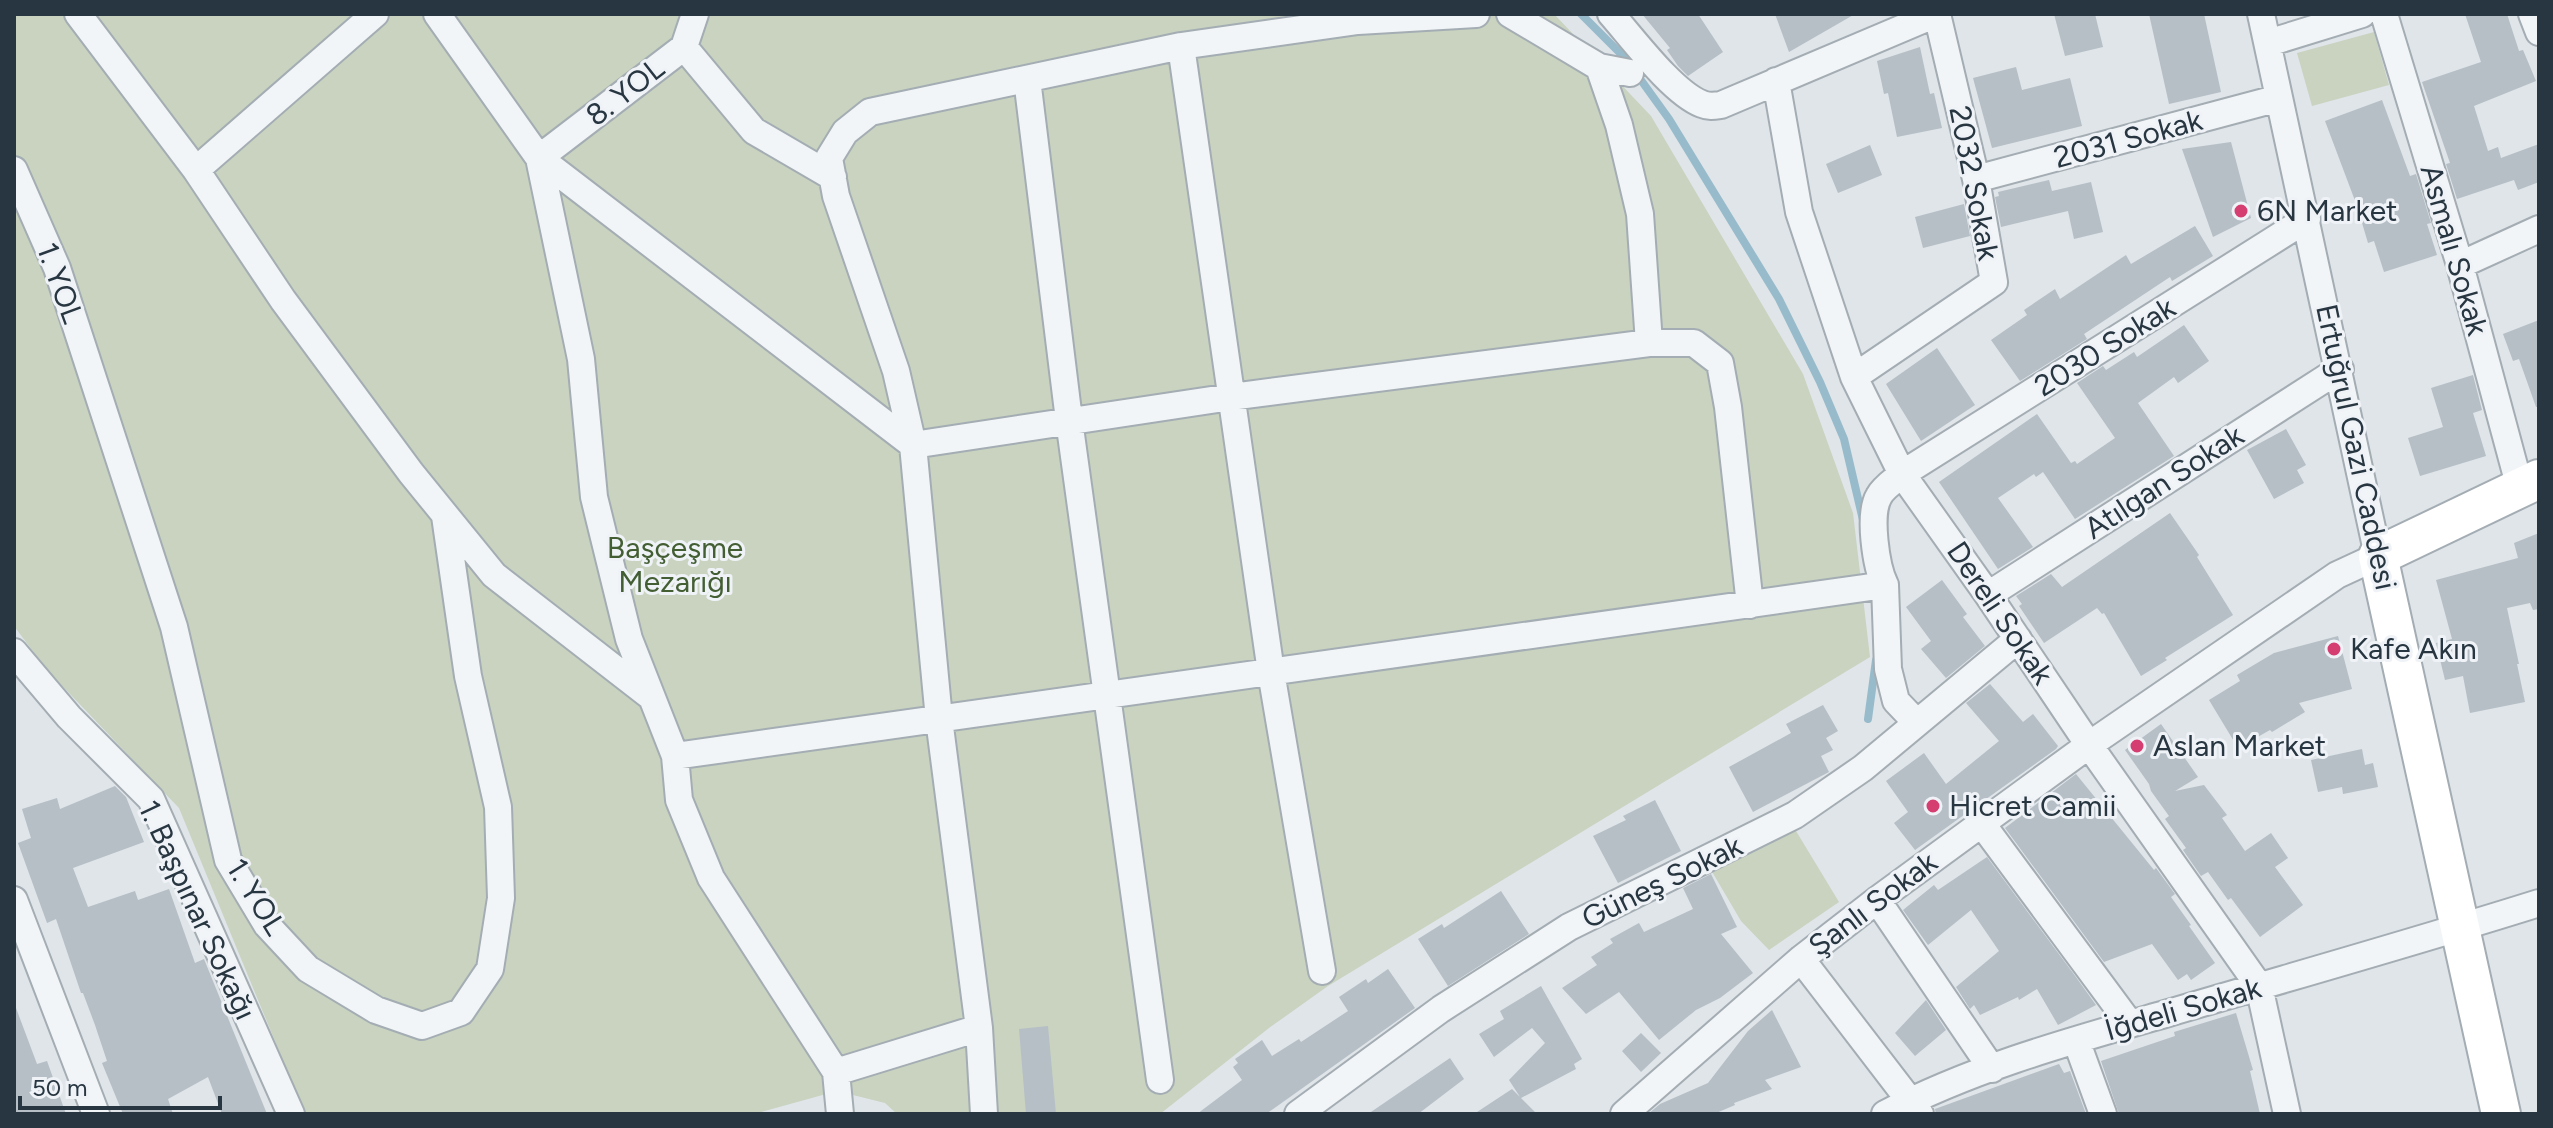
<svg xmlns="http://www.w3.org/2000/svg" width="2553" height="1128" font-family="Figtree,sans-serif">
	<style>
		.green { fill: #c9d3c0 }
		.lines { fill: none; stroke-linecap: round; stroke-linejoin: round }
		.stream { stroke: #98bbcb; stroke-width: 8 }
		.building { fill: #b6bfc6 }
		.street-casing { stroke: #a4adb3; stroke-width: 30 }
		.secondary-casing { stroke: #a4adb3; stroke-width: 42 }
		.street { stroke: #f2f5f7; stroke-width: 26 }
		.secondary { stroke: #fff; stroke-width: 38 }
		.poi-dot { fill: #d53e71; stroke: #eff3f7; stroke-width: 3 }
		.labels { text-anchor: middle; stroke-width: 6; stroke-linejoin: round; paint-order: stroke }
		.street-label { font-size: 30px; fill: #273641; stroke: #eff3f7 }
		.poi-label { font-size: 30px; fill: #273641; stroke: #eff3f7; text-anchor: start }
		.park-label { font-size: 30px; fill: #445e34; stroke: #eff3f7 }
	</style>
	<rect width="100%" height="100%" fill="#dfe5e9"/>
	<path class="green" d="M14 14H1554L1651 116 1803 374 1853 513 1870 657 1328 986 1269 1028 1160 1114H897L885 1103 837 1091 754 1114H305L179 808 47 670 14 626Z
		M2374 32 2389 85 2312 106 2297 53Z
		M1793 826 1839 902 1769 950 1741 921 1711 870Z"/>
	<g class="lines">
		<path class="stream" d="M1581 14 1625 58 1669 119 1779 299 1820 382 1844 439 1863 520
			M1868 719 1876 660"/>
	</g>
	<path class="building" d="M1642 14H1698L1723 52 1688 76 1678 66 1667 50 1670 48Z
		M1775 14H1855L1789 52Z
		M2054 14H2095L2103 47 2065 56Z
		M2149 14H2204L2221 92 2169 104Z
		M2465 14H2507L2519 51 2523 50 2536 81 2474 106 2488 151 2498 147 2501 158 2539 144V182L2518 190 2514 180 2457 199 2446 164 2450 163 2422 82 2481 62Z
		M1920 47 1930 94 1934 93 1942 128 1897 137 1888 93 1884 94 1877 61Z
		M2016 67 2022 90 2070 78 2082 126 1992 148 1973 78Z
		M2382 100 2410 176 2416 174 2431 223 2427 224 2437 255 2384 272 2374 241 2368 243 2357 206 2325 121Z
		M2231 142 2251 218 2213 237 2182 149Z
		M1870 145 1882 175 1838 193 1826 164Z
		M2049 180 2052 191 2091 182 2103 232 2074 239 2068 211 2001 227 1995 197 1999 196 1998 192Z
		M1964 204 1970 236 1923 248 1915 217Z
		M2195 226 2213 256 2172 281 2170 277 2084 334 2087 339 2020 381 1991 340 2027 315 2024 310 2055 289 2060 299 2126 255 2131 264Z
		M2539 320V407H2536L2519 359 2513 361 2503 334Z
		M2184 325 2209 361 2178 383 2174 377 2138 403 2174 456 2075 519 2043 472 2036 477 2034 474 1998 498 2033 547 1998 569 1939 482 2037 414 2071 463 2075 461 2077 464 2115 438 2077 383 2103 366 2106 370 2134 352 2137 357Z
		M1937 348 1975 405 1921 441 1886 384Z
		M2473 375 2482 410 2473 413 2486 456 2420 476 2408 438 2443 427 2431 388Z
		M2286 429 2306 465 2297 470 2304 483 2274 499 2247 450Z
		M2170 513 2199 555 2197 557 2233 615 2165 658 2167 660 2141 676 2104 613 2102 614 2097 608 2044 643 2019 606 2022 604 2016 596 2051 574 2062 587Z
		M2539 533V609L2533 610 2530 603 2507 608 2519 664H2517L2525 702 2470 713 2463 676 2445 680 2436 643 2452 639 2436 580 2518 558 2514 543Z
		M1942 580 1967 614 1963 617 1985 646 1946 678 1921 649 1931 641 1906 607Z
		M2338 636 2352 689 2299 703 2305 712 2272 732 2270 730 2238 748 2209 700 2240 681 2237 675 2274 653Z
		M1990 684 2023 722 2033 714 2058 746 2056 749 1915 850 1894 823 1908 812 1886 781 1924 753 1946 784 1999 741 1966 703Z
		M1823 705 1838 731 1826 738 1833 750 1821 756 1829 772 1753 812 1729 767 1791 733 1786 724Z
		M2161 724 2198 777 2175 791 2204 785 2227 815 2222 818 2245 851 2271 833 2288 858 2275 867 2303 905 2260 937 2231 898 2228 900 2208 872 2201 876 2183 850 2186 848 2165 819 2169 816 2151 791 2149 784 2125 750Z
		M2362 749 2365 765 2373 763 2378 787 2343 794 2342 787 2318 792 2311 760Z
		M2076 774 2154 870 2156 868 2175 894 2171 897 2191 925 2189 926 2215 963 2191 980 2187 974 2178 980 2152 944 2104 962 2005 828Z
		M115 786 126 797 144 842 73 868 88 907 135 891 138 900 169 889 195 963 204 959 267 1114H222L208 1077 168 1099 173 1114H123L102 1063 107 1061 95 1025 83 993H81L56 919 47 923 18 843 31 838 22 809 57 798 60 809Z
		M1655 800 1681 851 1618 883 1593 836 1626 820 1623 816Z
		M1987 857 2073 973 2096 1005 2058 1025 2037 989 2019 1000 2018 997 1980 1015 1974 1005 1970 1009 1956 987 1999 951 1971 910 1928 945 1903 910 1934 885 1938 890Z
		M1711 874 1737 927 1721 934 1753 973 1720 998 1696 1010 1659 1040 1619 992 1586 1014 1562 988 1597 965 1591 957 1613 943 1610 939 1639 923 1644 932 1693 909 1683 888Z
		M1501 891 1529 934 1448 986 1418 939 1442 924 1444 928Z
		M1388 969 1415 1008 1266 1114H1197L1242 1080 1233 1067 1238 1063 1235 1059 1262 1040 1272 1056 1299 1039 1301 1042 1348 1011 1339 997 1366 979 1368 983Z
		M1541 986 1582 1059 1574 1064 1576 1069 1521 1098 1537 1114H1474L1512 1089 1520 1097 1509 1080 1545 1043 1532 1028 1494 1057 1479 1034 1504 1019 1500 1011Z
		M1926 1000 1946 1030 1915 1056 1895 1033Z
		M14 1008H16L37 1064 47 1061 66 1114H14Z
		M1772 1010 1801 1067 1765 1080 1772 1089 1734 1103 1735 1105 1714 1114H1648L1660 1104 1708 1083 1748 1031Z
		M2236 1013 2253 1070 2250 1071 2260 1114H2119L2101 1061 2175 1036 2174 1032Z
		M1048 1026 1056 1114H1026L1019 1029Z
		M1641 1033 1661 1053 1641 1072 1622 1051Z
		M1450 1058 1464 1079 1418 1114H1368Z
		M2059 1064 2064 1073 2070 1071 2086 1114H1936L1935 1109Z"/>
	<g class="lines">
		<g class="street-casing">
			<path id="street" d="M78 14 196 170 283 300 411 473 494 575 650 696
				M437 14 539 158 581 359 594 497 629 639 675 756 679 800 711 878 836 1072 840 1114
				M695 14 684 47 539 158 913 445 1231 397 1649 343H1694L1720 363 1728 407 1750 605
				M1510 14 1599 67 1630 73
				M1611 14C1633 39 1673 93 1702 104 1709 107 1714 106 1721 105L1936 14
				M2384 14 2460 265 2520 488
				M2532 14 2539 32
				M2268 43 2362 14
				M1181 46 1271 672 1322 971
				M684 47 754 131 833 177
				M1599 67 1619 125 1640 214 1649 343
				M1027 79 1069 420 1160 1080
				M1776 81 1799 212 1854 377 1902 474 1988 595 2089 745 2259 986 2287 1114
				M14 170 57 268 174 627 228 860 267 925 308 969 376 1010 422 1026 461 1012 490 969 501 898 498 807 468 676 445 516
				M196 170 375 14
				M1976 179 2279 98
				M2460 265 2539 229
				M1854 377 1994 282 1976 179 1937 14
				M1885 585C1876 567 1868 514 1879 496 1883 488 1895 480 1902 474L2307 219
				M1988 595 2340 369
				M14 652 69 717 151 799 291 1114
				M675 756 1885 585 1888 669 1896 701 1917 723
				M1982 824 2130 1024
				M14 900 96 1114
				M1877 900 1992 1069
				M1801 959 1920 1114
				M2076 1040 2103 1114
				M836 1072 979 1028
				M984 1114 979 1028 939 719 913 445 896 371 836 196 829 158 845 132 870 112 1181 46 1358 21 1476 14
				M1298 1114 1441 1009 1569 927 1795 815 1863 768 2018 639
				M1624 1114 1801 959 1877 900 2089 745 2337 575 2378 556 2261 14
				M1885 1114C1972 1068 2071 1041 2165 1014 2290 977 2415 942 2539 903"/>
		</g>
		<g class="secondary-casing">
			<path id="secondary" d="M2501 1114 2378 556 2539 479"/>
		</g>
		<use href="#street" class="street"/>
		<use href="#secondary" class="secondary"/>
	</g>
	<g class="poi-dot">
		<circle cx="2241" cy="211" r="8"/>
		<circle cx="2334" cy="649" r="8"/>
		<circle cx="2137" cy="746" r="8"/>
		<circle cx="1933" cy="806" r="8"/>
	</g>
	<g class="labels">
		<g class="street-label">
			<text transform="translate(625 92) rotate(-38)" y="10">8. YOL</text>
			<text transform="translate(2128 139) rotate(-15)" y="10">2031 Sokak</text>
			<text transform="translate(1974 183) rotate(79)" y="10">2032 Sokak</text>
			<text transform="translate(2454 250) rotate(74)" y="10">Asmalı Sokak</text>
			<text transform="translate(60 283) rotate(70)" y="10">1. YOL</text>
			<text transform="translate(2105 347) rotate(-32)" y="10">2030 Sokak</text>
			<text transform="translate(2356 447) rotate(78)" y="10">Ertuğrul Gazi Caddesi</text>
			<text transform="translate(2164 482) rotate(-33)" y="10">Atılgan Sokak</text>
			<text transform="translate(2000 613) rotate(56)" y="10">Dereli Sokak</text>
			<text transform="translate(1662 882) rotate(-26)" y="10">Güneş Sokak</text>
			<text transform="translate(256 897) rotate(58)" y="10">1. YOL</text>
			<text transform="translate(1873 904) rotate(-37)" y="10">Şanlı Sokak</text>
			<text transform="translate(197 910) rotate(65)" y="10">1. Başpınar Sokağı</text>
			<text transform="translate(2183 1009) rotate(-16)" y="10">İğdeli Sokak</text>
		</g>
		<g class="poi-label">
			<text x="2257" y="221">6N Market</text>
			<text x="2350" y="659">Kafe Akın</text>
			<text x="2153" y="756">Aslan Market</text>
			<text x="1949" y="816">Hicret Camii</text>
		</g>
		<g class="park-label">
			<text x="675" y="558">Başçeşme<tspan x="675" dy="34">Mezarığı</tspan></text>
		</g>
	</g>
	<rect width="2553" height="1128" fill="none" stroke="#273641" stroke-width="32"/>
	<path d="M20 1096v12h200v-12" fill="none" stroke="#273641" stroke-width="4"/>
	<text x="32" y="1096" font-size="24" fill="#273641" stroke="#eff3f7" stroke-width="6" paint-order="stroke">50 m</text>
</svg>
